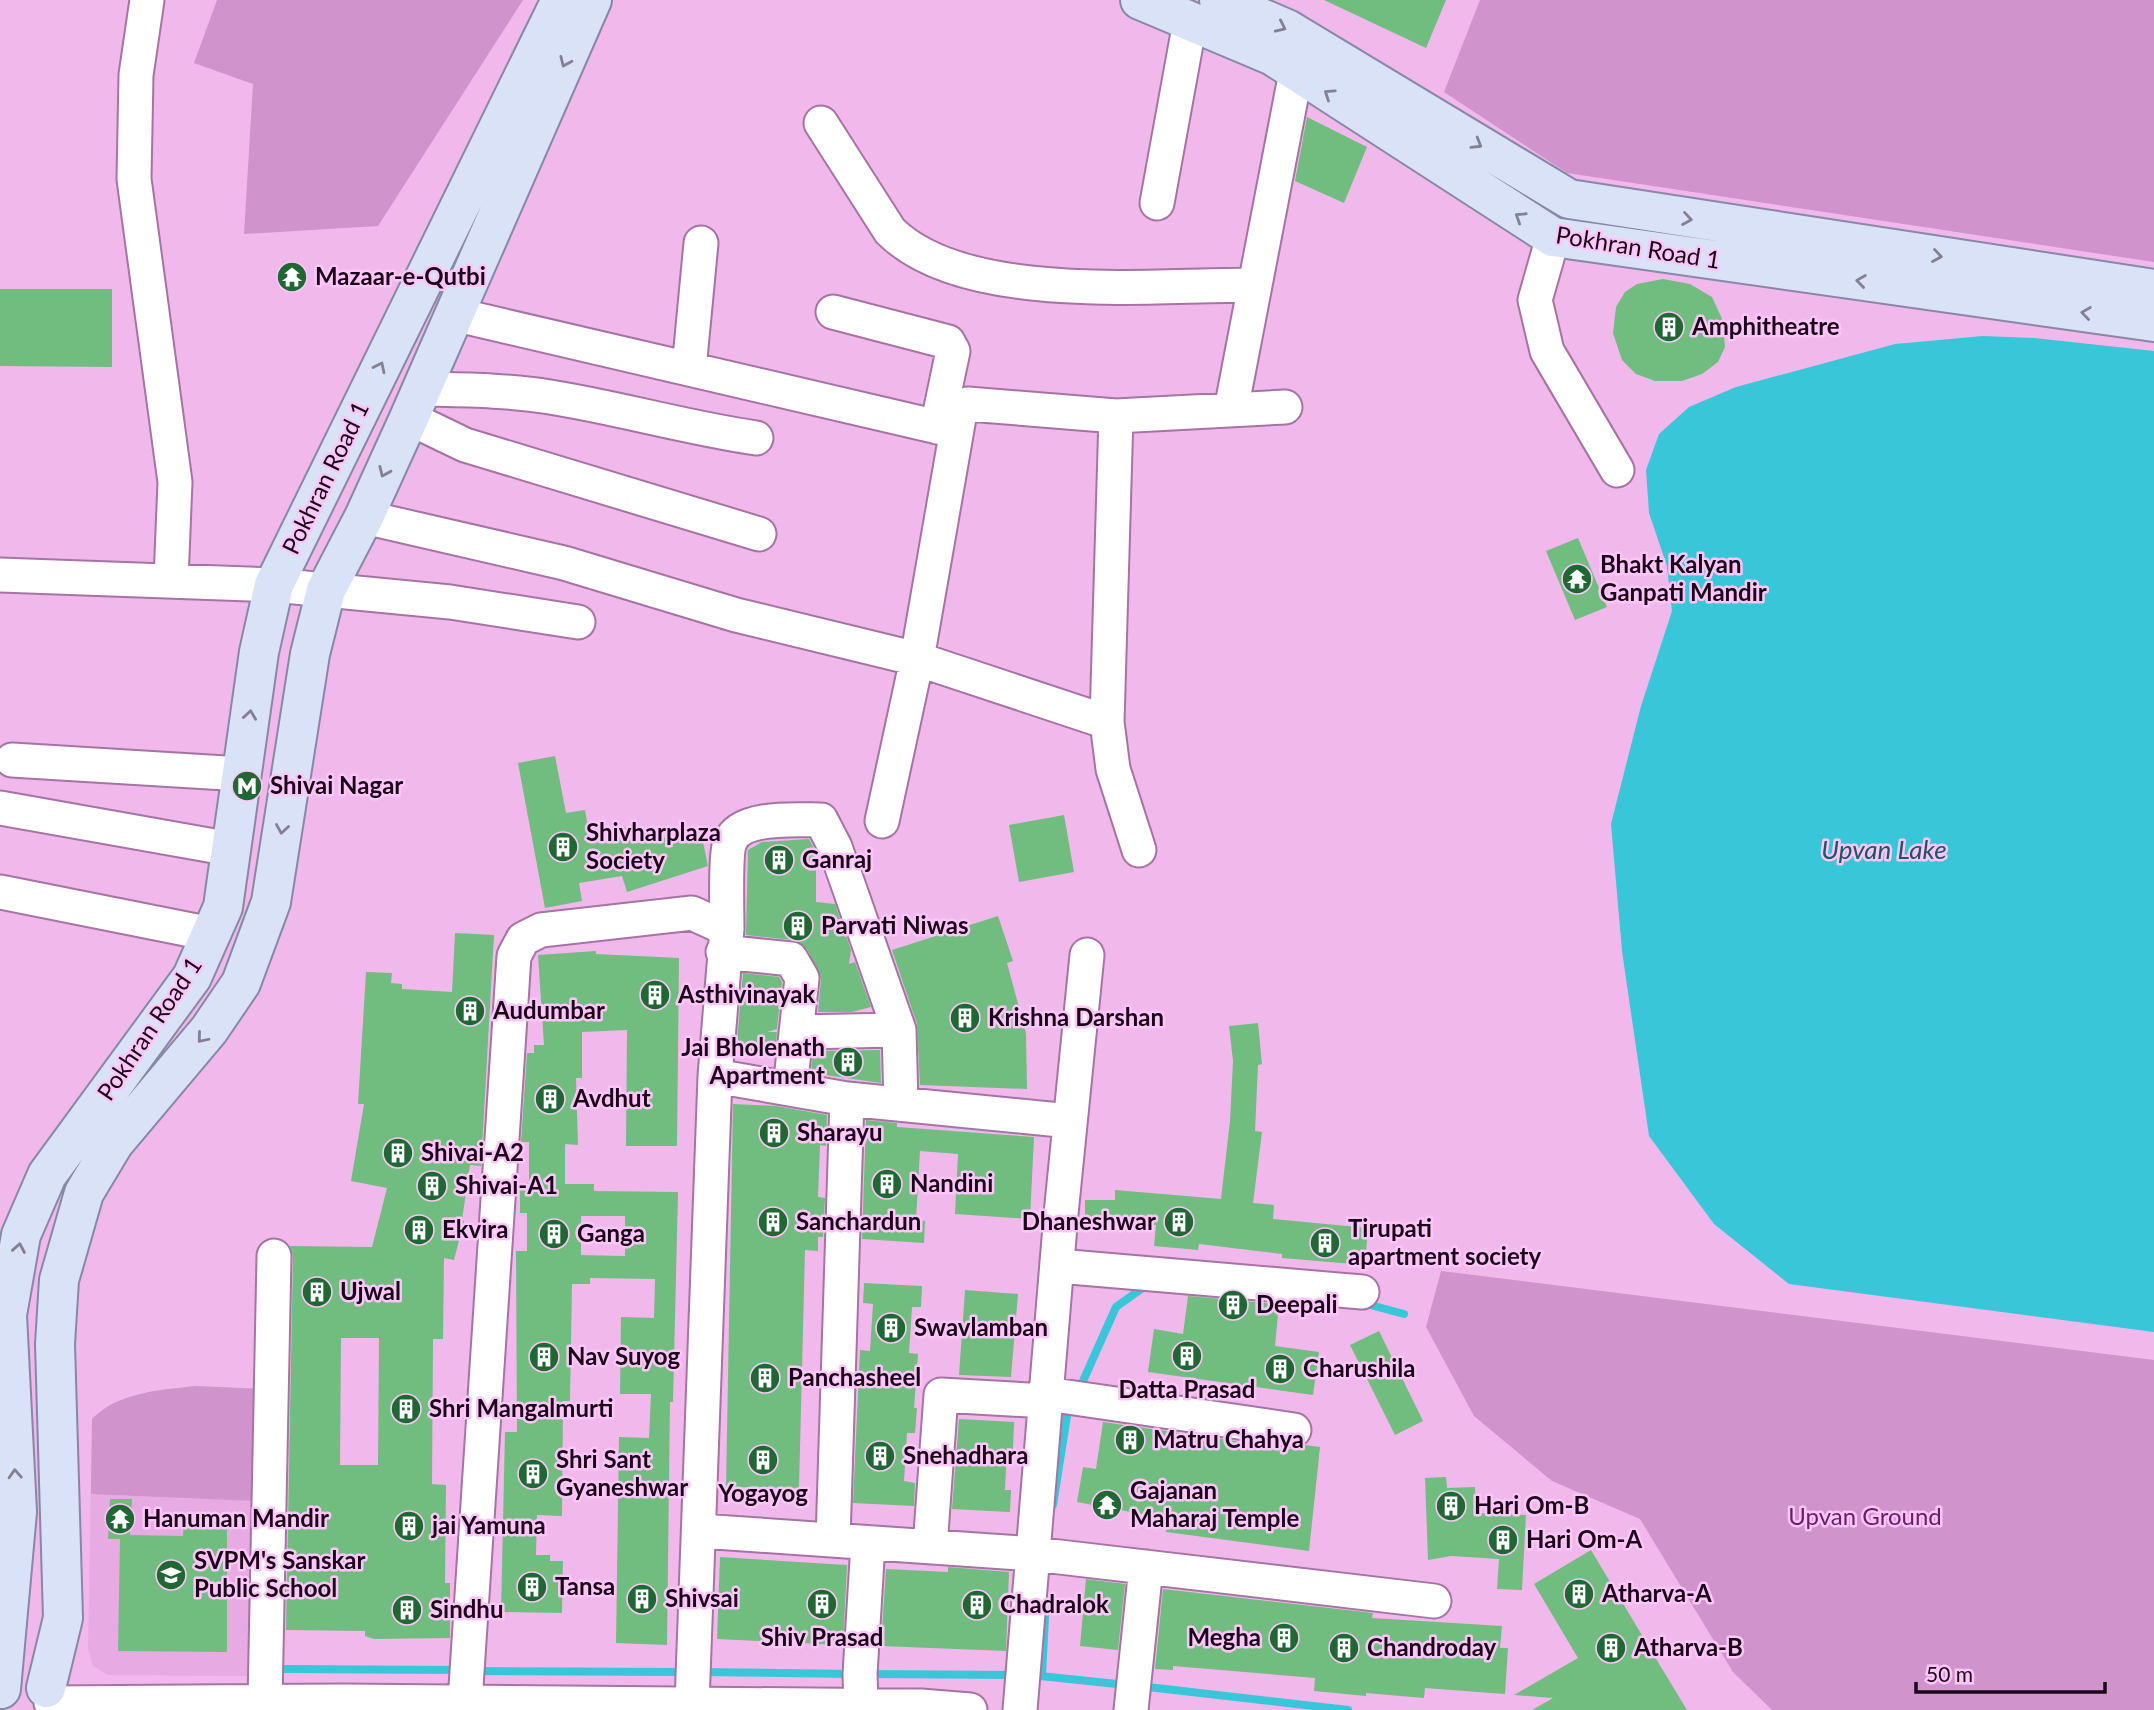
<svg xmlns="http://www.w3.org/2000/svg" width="2154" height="1710" font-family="Lato,sans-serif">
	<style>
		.built { fill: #e7aae2 }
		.green { fill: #d093cc }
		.water { fill: #3ac6d9 }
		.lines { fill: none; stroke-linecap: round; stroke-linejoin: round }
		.stream { stroke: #3ac6d9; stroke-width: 8 }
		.building { fill: #70bd7f; fill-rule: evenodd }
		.minor-casing { stroke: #a773a4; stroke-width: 37 }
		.major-casing { stroke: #8788a5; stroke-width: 42 }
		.minor { stroke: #fff; stroke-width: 33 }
		.major { stroke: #dae2f7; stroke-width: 38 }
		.oneway { stroke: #847f93 }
		.labels { text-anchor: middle; stroke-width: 5; stroke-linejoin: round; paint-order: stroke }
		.street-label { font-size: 24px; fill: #1a0719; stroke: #fec5f9 }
		.poi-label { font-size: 24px; font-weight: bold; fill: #1a0719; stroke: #fec5f9; text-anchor: start }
		.park-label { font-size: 24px; fill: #6c1b6a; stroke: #fec5f9 }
		.water-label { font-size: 26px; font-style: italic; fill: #1e565f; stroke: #fec5f9 }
	</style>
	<rect width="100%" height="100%" fill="#f1b8ec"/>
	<path class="built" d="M196 1386 259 1389 250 1676 108 1675 93 1666 88 1649 92 1419 113 1403 153 1391Z"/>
	<path class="green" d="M217 0H523L378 226 244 234 253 84 194 63Z
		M1480 0H2154V262L1567 173 1444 92Z
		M1441 1271 2154 1360V1710H1772L1733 1672 1640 1519 1552 1481 1474 1416 1426 1327Z
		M196 1386 259 1389 255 1501 91 1494 92 1419C118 1392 161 1390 196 1386Z"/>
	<path class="water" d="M1983 336 2034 338 2154 351V1332L1789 1284 1714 1224 1649 1136 1622 951 1611 824 1641 706 1672 611 1667 566 1649 513 1646 470 1659 434 1689 407 1736 387 1895 344Z"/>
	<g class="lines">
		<path class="stream" d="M1363 1303 1404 1314
			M1079 1390 1116 1307 1148 1284
			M1053 1505 1067 1416 1072 1405
			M281 1669 458 1670
			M475 1671 686 1672
			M699 1672 854 1674
			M867 1674 1015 1675
			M1031 1675 1126 1685
			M1042 1675 1046 1598
			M1139 1686 1348 1710"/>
	</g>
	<path class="building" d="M1324 0H1446L1426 48Z
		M1307 117 1367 147 1344 203 1295 181Z
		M1663 279 1690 284 1712 297 1723 321 1725 347 1718 362 1702 374 1682 381H1655L1636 374 1622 360 1613 333 1616 307 1625 292 1637 284Z
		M0 289H112V367L0 366Z
		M1578 538 1607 607 1575 620 1546 551Z
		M555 756 566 813 585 810 590 838 629 826 632 836 651 830 654 841 679 833 682 843 702 837 708 866 627 892 622 876 579 883 582 901 545 908 518 763Z
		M1064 815 1074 872 1019 882 1009 825Z
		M809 839 816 852V902L835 904 851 950 849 964 855 962 871 1007 852 1012H818L821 979 807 949 793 940 746 935 748 850 762 842Z
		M998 916 1013 961 1007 963 1026 1033 1027 1089 920 1085 917 1024 892 950Z
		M455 933 494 935 481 1166 470 1165 462 1220 464 1221 454 1260 444 1258 443 1339H433L432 1484 446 1485 445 1583H450V1638L374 1639 365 1636V1631L286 1630 293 1256 290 1246 372 1247 387 1188 351 1181 364 1104H358L366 972 392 973 391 983 402 984V989L452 992ZM341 1338H379L378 1465H340Z
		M596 951V954L679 958 677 1146H626L627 1030 582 1032V1078H576L578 1145 565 1144V1184H594V1191L678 1192 673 1402H670L667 1645 616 1643 619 1437 649 1438 651 1394H620L621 1317 654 1318 655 1279 590 1278V1284H572L570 1401H563L562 1516 537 1515 536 1555H550V1561H563L562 1613 501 1612 505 1432H517L516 1251H527V1213H520V1183H529V1142H521L527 1053H534V1045H544L538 955ZM581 1216H625V1256L581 1255Z
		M743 973 779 977 782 982 777 1029 767 1032H777L775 1053 736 1052Z
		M1258 1023 1262 1064 1258 1065 1255 1131 1262 1132 1253 1203 1274 1205 1273 1219 1368 1228 1365 1265 1282 1258V1254L1199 1244 1198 1250 1154 1246 1156 1225H1085V1200H1115V1190L1221 1199 1230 1121 1233 1061 1229 1026Z
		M880 1050 881 1083 811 1073 813 1051Z
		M733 1104 776 1106 827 1115 826 1146 820 1145 818 1197 825 1198 823 1237H818V1251L805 1250 799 1488 726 1487Z
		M866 1120 897 1123V1127L1034 1137 1030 1219 955 1214 958 1154 920 1151 916 1220 925 1221 924 1243 862 1239Z
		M864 1283 922 1286 921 1307H912L909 1353 918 1354 914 1408H917L915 1433H907L904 1481 915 1483 914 1506 853 1503 860 1350 870 1351 873 1304 863 1303Z
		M965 1290 1018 1294 1011 1377 959 1375Z
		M1188 1296 1279 1304 1275 1346 1319 1352 1313 1395 1148 1372 1154 1329 1183 1334Z
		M1379 1331 1423 1421 1395 1435 1350 1345Z
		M959 1419 1014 1422 1013 1449 1007 1448 1005 1490H1011L1010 1512 952 1509Z
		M1103 1422 1291 1449 1305 1445 1320 1447 1309 1551 1166 1532 1168 1519 1077 1502 1083 1467 1096 1469Z
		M1446 1477 1447 1488 1475 1487 1476 1513 1526 1515 1522 1590 1497 1589 1499 1559 1451 1556 1428 1560 1425 1478Z
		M110 1499H132L130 1535 183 1536 184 1520H227V1652L118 1651 120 1539H108Z
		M1591 1550 1655 1657 1687 1710H1532L1553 1698 1514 1695 1578 1658 1534 1584Z
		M720 1557 847 1565 843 1645 717 1639Z
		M948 1567 1009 1572 1006 1651 881 1646 886 1569 948 1572Z
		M1086 1579 1125 1584 1118 1650 1080 1646Z
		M1163 1589 1373 1613 1372 1618 1502 1626 1500 1648H1508L1505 1694 1425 1688 1424 1698 1366 1693V1696L1314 1691 1315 1678 1173 1666V1670L1155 1669Z"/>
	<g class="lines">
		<g class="minor-casing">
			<path id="minor" d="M147 0 136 75 134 179 175 482 171 580
				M821 123 890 231C964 305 1156 285 1255 285
				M1157 203 1190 22
				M1553 237 1535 300 1547 351 1617 470
				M833 312 948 342 953 351 937 427
				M453 314 955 431
				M689 369 701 243
				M421 389C464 390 507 390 550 397 619 408 687 428 756 438
				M1231 410 1296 72
				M409 418 465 445 759 534
				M364 517 564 563 736 615 917 659 1107 722 1113 769 1139 850
				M0 575 274 585 450 602 578 622
				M1107 722 1116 416 1285 407
				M12 760 242 774
				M0 808 231 849
				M882 821 917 659 960 412 968 404 1116 416
				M0 892 211 934
				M727 929C727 912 725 854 730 842 740 815 798 820 821 820L835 847 899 1030 901 1103
				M723 952 791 959 802 978 790 1089
				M796 1032 899 1030
				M715 1076 847 1099 1070 1121
				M1058 1266 1362 1292
				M1047 1394 1294 1430
				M700 1531 1034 1554 1434 1601
				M833 1540 847 1099
				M930 1547 941 1395 1046 1401
				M265 1702 274 1256
				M465 1702 514 956 523 939 541 930 692 913 727 929 715 1076 692 1704
				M51 1703 343 1701 921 1706 970 1710
				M861 1705 860 1674 868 1543
				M1020 1710 1061 1214 1087 955
				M1131 1710 1146 1567"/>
		</g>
		<g class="major-casing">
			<path id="major" d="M1140 0 1273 56 1553 237 2154 322
				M1219 0 1287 29 1569 199 2154 289
				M46 1688 63 1618 55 1344 59 1280 84 1193 114 1143 209 1030 241 983 271 902 310 654 326 590 364 517 409 418 592 0
				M1 1689 17 1512 7 1315 21 1235 47 1175 192 977 223 907 259 652 274 585 561 0"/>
		</g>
		<use href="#minor" class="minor"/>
		<use href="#major" class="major"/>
	</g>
	<defs><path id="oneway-chevron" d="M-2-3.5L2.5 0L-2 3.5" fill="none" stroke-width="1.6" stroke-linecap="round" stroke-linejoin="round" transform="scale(1.75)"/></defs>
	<g class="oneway">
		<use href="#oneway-chevron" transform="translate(1281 27) rotate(25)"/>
		<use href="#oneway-chevron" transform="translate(565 62) rotate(114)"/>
		<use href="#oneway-chevron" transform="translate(1329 94) rotate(-146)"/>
		<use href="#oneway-chevron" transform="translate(1477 144) rotate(31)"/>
		<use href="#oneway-chevron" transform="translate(1520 217) rotate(-147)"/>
		<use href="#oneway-chevron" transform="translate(1687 219) rotate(9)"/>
		<use href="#oneway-chevron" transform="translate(1937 256) rotate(9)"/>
		<use href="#oneway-chevron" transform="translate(1861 281) rotate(-172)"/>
		<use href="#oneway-chevron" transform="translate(2086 313) rotate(-172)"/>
		<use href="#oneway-chevron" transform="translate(380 367) rotate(-64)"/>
		<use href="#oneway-chevron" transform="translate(384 472) rotate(114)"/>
		<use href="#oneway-chevron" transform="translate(250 715) rotate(-82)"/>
		<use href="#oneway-chevron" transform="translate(282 829) rotate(99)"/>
		<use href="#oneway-chevron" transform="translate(202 1038) rotate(130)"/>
		<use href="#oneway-chevron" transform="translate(19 1248) rotate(-80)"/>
		<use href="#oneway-chevron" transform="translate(15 1474) rotate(-93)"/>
	</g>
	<defs>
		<g id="temple-disc" transform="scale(1.575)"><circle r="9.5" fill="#1f6733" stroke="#fec5f9"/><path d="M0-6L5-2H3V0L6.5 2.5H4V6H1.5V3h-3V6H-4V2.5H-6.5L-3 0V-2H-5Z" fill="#fff"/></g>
		<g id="building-disc" transform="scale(1.575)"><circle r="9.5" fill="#1f6733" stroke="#fec5f9"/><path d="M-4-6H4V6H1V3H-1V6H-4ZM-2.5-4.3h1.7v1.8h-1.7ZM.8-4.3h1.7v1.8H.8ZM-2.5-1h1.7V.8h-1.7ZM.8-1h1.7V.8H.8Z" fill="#fff"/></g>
		<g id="metro-disc" transform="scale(1.575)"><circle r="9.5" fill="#1f6733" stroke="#fec5f9"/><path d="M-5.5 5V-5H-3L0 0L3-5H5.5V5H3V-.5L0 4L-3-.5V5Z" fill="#fff"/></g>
		<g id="school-disc" transform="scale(1.575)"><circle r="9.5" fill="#1f6733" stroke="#fec5f9"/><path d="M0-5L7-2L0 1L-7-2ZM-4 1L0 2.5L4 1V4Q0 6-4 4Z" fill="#fff"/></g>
	</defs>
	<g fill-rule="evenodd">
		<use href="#temple-disc" x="292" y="277"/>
		<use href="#building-disc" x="1669" y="327"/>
		<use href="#temple-disc" x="1577" y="579"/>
		<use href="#metro-disc" x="247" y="786"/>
		<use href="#building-disc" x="563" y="847"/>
		<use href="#building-disc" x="779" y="860"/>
		<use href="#building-disc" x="798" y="926"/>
		<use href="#building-disc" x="655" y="995"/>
		<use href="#building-disc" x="470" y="1011"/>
		<use href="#building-disc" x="965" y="1018"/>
		<use href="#building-disc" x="848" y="1062"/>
		<use href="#building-disc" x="550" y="1099"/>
		<use href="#building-disc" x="774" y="1133"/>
		<use href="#building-disc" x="398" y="1153"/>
		<use href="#building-disc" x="887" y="1184"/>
		<use href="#building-disc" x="432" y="1186"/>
		<use href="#building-disc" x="773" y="1222"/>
		<use href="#building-disc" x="1179" y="1222"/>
		<use href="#building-disc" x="419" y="1230"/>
		<use href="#building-disc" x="554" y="1234"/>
		<use href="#building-disc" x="1325" y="1243"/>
		<use href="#building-disc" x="317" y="1292"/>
		<use href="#building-disc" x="1233" y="1305"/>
		<use href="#building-disc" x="891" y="1328"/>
		<use href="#building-disc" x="1187" y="1356"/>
		<use href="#building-disc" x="544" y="1357"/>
		<use href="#building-disc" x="1280" y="1369"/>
		<use href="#building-disc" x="765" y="1378"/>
		<use href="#building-disc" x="406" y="1409"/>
		<use href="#building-disc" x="1130" y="1440"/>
		<use href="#building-disc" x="880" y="1456"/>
		<use href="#building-disc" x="763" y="1460"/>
		<use href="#building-disc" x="533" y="1474"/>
		<use href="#temple-disc" x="1107" y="1505"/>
		<use href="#building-disc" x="1451" y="1506"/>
		<use href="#temple-disc" x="120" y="1519"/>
		<use href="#building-disc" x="409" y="1526"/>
		<use href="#building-disc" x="1503" y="1540"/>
		<use href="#school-disc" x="171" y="1575"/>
		<use href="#building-disc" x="532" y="1587"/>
		<use href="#building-disc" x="1579" y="1594"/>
		<use href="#building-disc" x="642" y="1599"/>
		<use href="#building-disc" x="822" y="1604"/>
		<use href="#building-disc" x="977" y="1605"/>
		<use href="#building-disc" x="407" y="1610"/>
		<use href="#building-disc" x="1284" y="1638"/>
		<use href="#building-disc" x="1344" y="1648"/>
		<use href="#building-disc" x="1611" y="1648"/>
	</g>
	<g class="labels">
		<g class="street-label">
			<text transform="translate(1638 248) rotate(9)" y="8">Pokhran Road 1</text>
			<text transform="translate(326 478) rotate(-64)" y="8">Pokhran Road 1</text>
			<text transform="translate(150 1029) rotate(-56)" y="8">Pokhran Road 1</text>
		</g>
		<g class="poi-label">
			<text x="315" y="285">Mazaar-e-Qutbi</text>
			<text x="1692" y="335">Amphitheatre</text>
			<text x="1600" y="573">Bhakt Kalyan<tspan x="1600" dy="28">Ganpati Mandir</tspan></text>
			<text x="270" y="794">Shivai Nagar</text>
			<text x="586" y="841">Shivharplaza<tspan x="586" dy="28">Society</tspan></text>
			<text x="802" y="868">Ganraj</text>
			<text x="821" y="934">Parvati Niwas</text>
			<text x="678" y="1003">Asthivinayak</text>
			<text x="493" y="1019">Audumbar</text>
			<text x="988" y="1026">Krishna Darshan</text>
			<text x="825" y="1056" text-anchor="end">Jai Bholenath<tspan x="825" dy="28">Apartment</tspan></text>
			<text x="573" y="1107">Avdhut</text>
			<text x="797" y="1141">Sharayu</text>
			<text x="421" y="1161">Shivai-A2</text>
			<text x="910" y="1192">Nandini</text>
			<text x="455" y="1194">Shivai-A1</text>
			<text x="796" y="1230">Sanchardun</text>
			<text x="1156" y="1230" text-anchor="end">Dhaneshwar</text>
			<text x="1348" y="1237">Tirupati<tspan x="1348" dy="28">apartment society</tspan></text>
			<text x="442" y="1238">Ekvira</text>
			<text x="577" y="1242">Ganga</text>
			<text x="340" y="1300">Ujwal</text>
			<text x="1256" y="1313">Deepali</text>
			<text x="914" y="1336">Swavlamban</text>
			<text x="567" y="1365">Nav Suyog</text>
			<text x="1303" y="1377">Charushila</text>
			<text x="788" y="1386">Panchasheel</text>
			<text x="1187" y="1398" text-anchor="middle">Datta Prasad</text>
			<text x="429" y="1417">Shri Mangalmurti</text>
			<text x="1153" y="1448">Matru Chahya</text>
			<text x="903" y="1464">Snehadhara</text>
			<text x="556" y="1468">Shri Sant<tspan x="556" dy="28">Gyaneshwar</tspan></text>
			<text x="1130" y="1499">Gajanan<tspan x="1130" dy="28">Maharaj Temple</tspan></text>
			<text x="763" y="1502" text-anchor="middle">Yogayog</text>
			<text x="1474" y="1514">Hari Om-B</text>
			<text x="143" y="1527">Hanuman Mandir</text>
			<text x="432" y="1534">jai Yamuna</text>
			<text x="1526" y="1548">Hari Om-A</text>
			<text x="194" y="1569">SVPM's Sanskar<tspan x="194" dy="28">Public School</tspan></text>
			<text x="555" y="1595">Tansa</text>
			<text x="1602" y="1602">Atharva-A</text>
			<text x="665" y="1607">Shivsai</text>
			<text x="1000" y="1613">Chadralok</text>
			<text x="430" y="1618">Sindhu</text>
			<text x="822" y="1646" text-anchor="middle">Shiv Prasad</text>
			<text x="1261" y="1646" text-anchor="end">Megha</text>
			<text x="1367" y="1656">Chandroday</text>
			<text x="1634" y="1656">Atharva-B</text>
		</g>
		<g class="park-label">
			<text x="1865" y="1525">Upvan Ground</text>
		</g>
		<g class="water-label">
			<text x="1884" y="859">Upvan Lake</text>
		</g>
	</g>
	<path d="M1916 1682v10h189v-10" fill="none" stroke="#1a0719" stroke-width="3.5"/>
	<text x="1926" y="1682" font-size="21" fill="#1a0719" stroke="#fec5f9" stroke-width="5" paint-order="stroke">50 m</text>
</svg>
